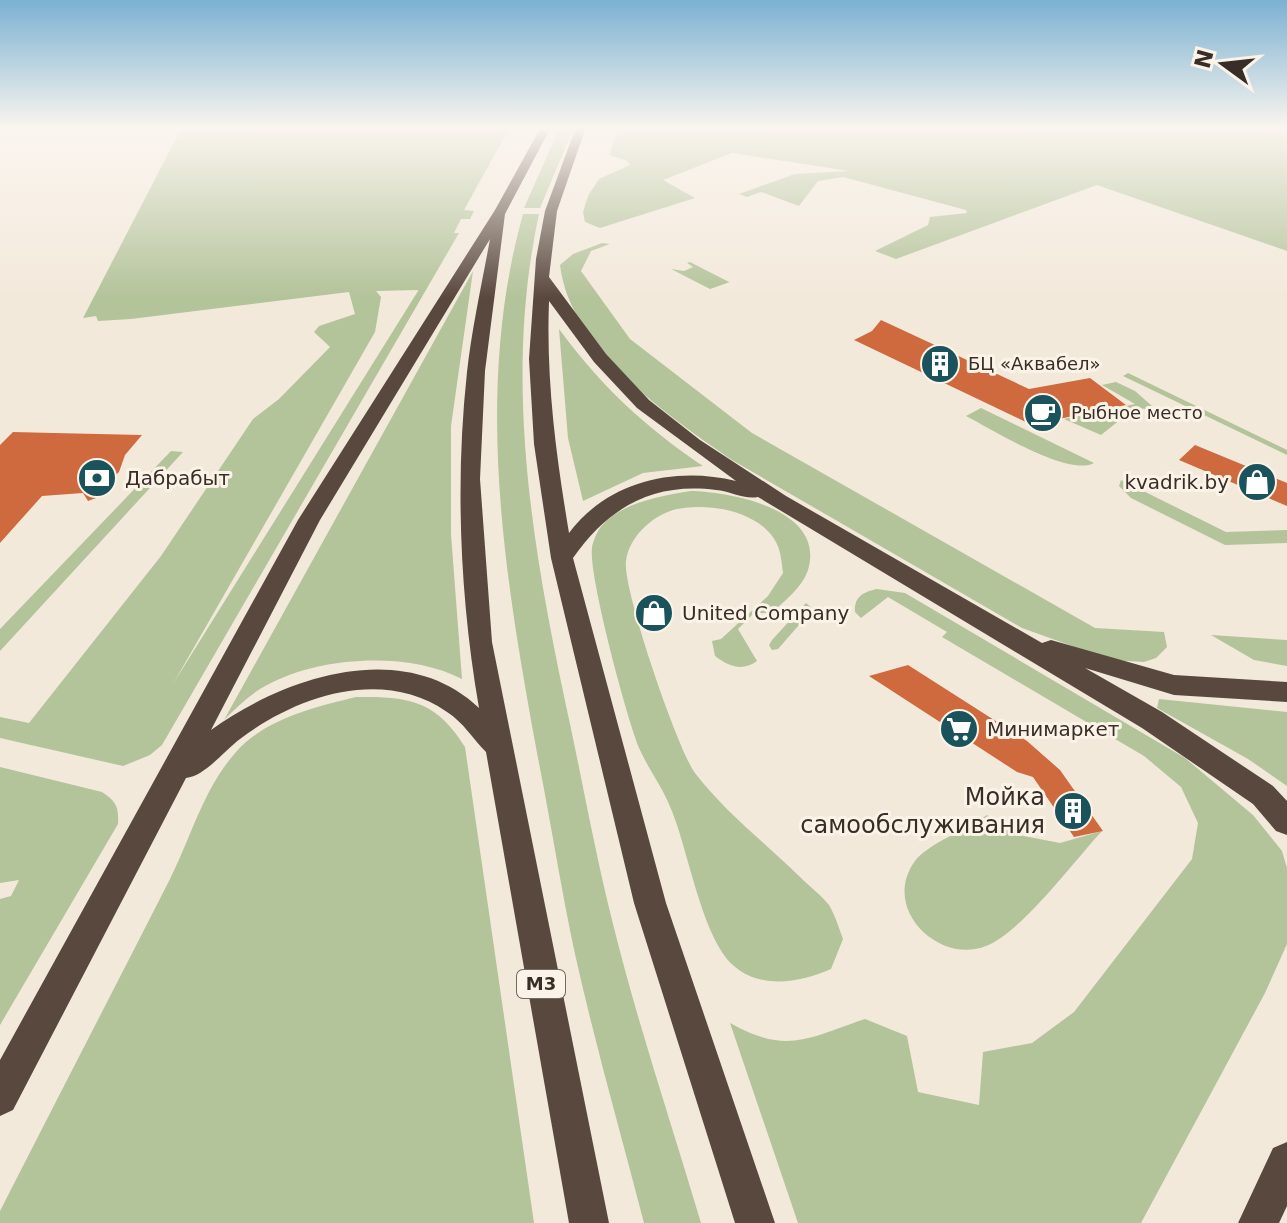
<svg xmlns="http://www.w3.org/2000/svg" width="1287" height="1223" font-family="'DejaVu Sans',sans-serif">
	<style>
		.green { fill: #b3c39a; fill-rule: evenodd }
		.building { fill: #ce6a3e }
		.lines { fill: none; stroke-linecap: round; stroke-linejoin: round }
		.highway { fill: #59483e; fill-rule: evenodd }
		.labels { text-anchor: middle; stroke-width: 6; stroke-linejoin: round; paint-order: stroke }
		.far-poi-label { font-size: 18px; fill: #382e27; stroke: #fbf3e7; text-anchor: start }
		.shield { fill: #fbf3e7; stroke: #726961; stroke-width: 2 }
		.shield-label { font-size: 18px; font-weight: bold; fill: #382e27 }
		.poi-label { font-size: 20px; fill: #382e27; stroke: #fbf3e7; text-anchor: start }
		.near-poi-label { font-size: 24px; fill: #382e27; stroke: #fbf3e7; text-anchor: end }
	</style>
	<rect width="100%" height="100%" fill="#f3e9db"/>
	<path class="green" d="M182 127H510L464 210 474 211 470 219H461L454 233H459L162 745 150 755 123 766 0 738V717L29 723 161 556 253 419 279 399 330 347 314 332 319 326 355 314 349 292 131 319 98 321 96 316 83 318ZM418 290V291L173 684 375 332 381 297 376 291Z
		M560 127H574L540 208H524Z
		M619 127H1287V251L1097 185 896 259 875 251 928 225 930 217 967 213 966 210 843 177 818 181 799 206 761 192 747 197 739 194 795 174 849 171 732 153 663 180 695 198 600 228 585 222 583 212 588 196 599 179 630 165 626 160 609 155Z
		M523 214H539C502 384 534 557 570 724 584 790 596 856 612 920 637 1022 671 1122 701 1223H644C621 1134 595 1044 575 954 561 889 551 823 538 758 505 579 473 393 523 214Z
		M602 243 610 244 591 251 581 271 630 339 752 433 1095 628 1164 632 1167 647 1156 658 1144 662 1111 660 1022 628 732 460C667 415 570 349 560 265L573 254Z
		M690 262 729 282H730L710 289 671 269 684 271 693 267 687 263Z
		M473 271 451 426V534L462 679C409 651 320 656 267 685 250 694 237 707 224 720Z
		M559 329C600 385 645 427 703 466L643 473 583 501 568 438Z
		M1128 373 1287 450V455L1123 376Z
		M1116 382 1135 391 1152 406 1147 409 1135 408 1101 435 1064 419 1135 404 1102 385Z
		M981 408 1094 463C1068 477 993 430 966 416Z
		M171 451 183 452 0 651V629Z
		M1121 480 1226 532 1287 530V543L1225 545 1131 498 1119 486Z
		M691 491C731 492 826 509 808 570 802 588 785 600 772 613H754L738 629 757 661C742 672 728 666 715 656L712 641 721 639 768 596 783 573C782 565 781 556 779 549 766 511 707 501 673 510 651 517 629 537 626 561 622 588 678 750 695 773 725 812 764 842 799 876 808 885 821 895 829 905 835 915 839 928 843 939L831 969C802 982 761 990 734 966 702 939 688 848 671 809 663 788 649 770 640 750 628 723 588 574 592 548 592 544 596 535 598 531 616 503 661 496 691 491Z
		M877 589 905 593 1185 758 1253 815 1282 851 1287 868V944L1265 993 1141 1223H798L730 1023C787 1055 808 1038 865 1019L907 1036 918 1092 979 1105 983 1052 1032 1043 1074 1012 1192 859 1198 823 1181 787 1144 756 942 637 947 632 888 597 861 618 855 612C854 597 863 592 877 589Z
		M806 603 813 609 778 649 772 650 769 645 772 640Z
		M1211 635 1287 640V666L1254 660Z
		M356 697C408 696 436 700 465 747L534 1223H0V1211C56 1101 113 991 169 881 191 838 203 789 236 752 265 719 315 707 356 697Z
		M1159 699 1287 712V786L1248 759 1157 708Z
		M0 767 102 792C116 801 119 807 118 824L0 1025V899L11 896 19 880 0 883Z
		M987 815 1013 834 1060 843 1102 831C1074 861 1022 932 986 946 940 965 880 909 915 861 926 845 969 828 987 815Z"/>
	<path class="building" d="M881 320 1029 389 1090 378 1126 405 1059 419 1055 417 1032 425 854 340 872 331Z
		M13 432 54 433 142 435 125 455 119 472 103 487 107 494 88 501 83 493 42 496 0 543V445Z
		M1195 445 1287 483V506L1179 460Z
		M908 665 1027 741 1060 770 1103 831 1074 837 1033 777 1017 772 869 676Z"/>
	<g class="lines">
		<path class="highway" d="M541 127H551L505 214 485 371 480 479 492 642 609 1223H569L486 752C473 739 463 722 447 712 382 667 297 696 240 739 224 751 205 776 186 778L13 1110 0 1116V1060L298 520 495 210ZM490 239C482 283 472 328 467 372 455 483 460 598 479 708 403 636 283 678 211 730L320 520Z
			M576 127H586L557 211 549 277 606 354 649 400 700 440 786 496 1042 643 1051 640 1174 675 1287 682V702L1174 695 1085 668 1162 712 1273 786 1287 801V835L1276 831 1253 804 1142 728 758 497C745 500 730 491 716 490 653 482 609 507 573 558L666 903 775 1223H735L634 903 551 558 534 444 529 359 536 259 545 211ZM549 301 594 362 637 408 736 481C675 466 608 481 569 533 556 455 546 380 549 301Z
			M1287 1142V1206L1279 1223H1238L1273 1148Z"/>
	</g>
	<linearGradient id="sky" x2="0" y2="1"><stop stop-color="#7bb1d2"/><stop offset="0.43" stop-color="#faf5ef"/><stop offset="1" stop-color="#faf5ef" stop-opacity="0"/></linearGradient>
	<rect width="1287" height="298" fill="url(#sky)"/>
	<defs>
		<g id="building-disc" transform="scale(2)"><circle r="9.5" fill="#1a535c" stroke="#fbf3e7"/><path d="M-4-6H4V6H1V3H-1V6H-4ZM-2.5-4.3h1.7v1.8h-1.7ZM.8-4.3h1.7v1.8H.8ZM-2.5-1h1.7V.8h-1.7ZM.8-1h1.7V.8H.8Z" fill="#fff"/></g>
		<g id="cafe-disc" transform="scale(2)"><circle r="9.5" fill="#1a535c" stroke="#fbf3e7"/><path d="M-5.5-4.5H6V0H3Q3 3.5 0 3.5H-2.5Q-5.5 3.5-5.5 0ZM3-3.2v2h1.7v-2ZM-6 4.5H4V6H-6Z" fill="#fff"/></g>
		<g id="bank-disc" transform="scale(2)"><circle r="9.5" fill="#1a535c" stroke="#fbf3e7"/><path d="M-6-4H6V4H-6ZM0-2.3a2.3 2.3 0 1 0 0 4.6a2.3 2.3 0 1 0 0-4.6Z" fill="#fff"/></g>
		<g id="shop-disc" transform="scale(2)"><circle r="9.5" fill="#1a535c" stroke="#fbf3e7"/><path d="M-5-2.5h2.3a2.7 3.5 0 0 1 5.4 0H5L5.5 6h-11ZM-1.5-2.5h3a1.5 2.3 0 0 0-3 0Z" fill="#fff"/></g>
		<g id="supermarket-disc" transform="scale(2)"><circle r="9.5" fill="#1a535c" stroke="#fbf3e7"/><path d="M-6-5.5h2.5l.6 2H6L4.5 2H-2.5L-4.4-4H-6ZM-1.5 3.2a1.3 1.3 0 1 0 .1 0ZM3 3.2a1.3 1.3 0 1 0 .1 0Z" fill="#fff"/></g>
	</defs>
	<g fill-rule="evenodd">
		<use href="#building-disc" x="940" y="364"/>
		<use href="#cafe-disc" x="1043" y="413"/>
		<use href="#bank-disc" x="97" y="478"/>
		<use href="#shop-disc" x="1257" y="482"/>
		<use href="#shop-disc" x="654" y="613"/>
		<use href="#supermarket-disc" x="959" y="729"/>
		<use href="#building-disc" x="1073" y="811"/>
	</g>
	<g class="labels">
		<g class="far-poi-label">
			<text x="968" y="370">БЦ «Аквабел»</text>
			<text x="1071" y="419">Рыбное место</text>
		</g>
		<rect class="shield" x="517" y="970" width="48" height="28" rx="6"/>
		<g class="shield-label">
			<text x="541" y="990">М3</text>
		</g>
		<g class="poi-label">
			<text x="125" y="485">Дабрабыт</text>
			<text x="1229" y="489" text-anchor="end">kvadrik.by</text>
			<text x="682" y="620">United Company</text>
			<text x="987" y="736">Минимаркет</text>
		</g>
		<g class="near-poi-label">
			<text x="1045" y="805">Мойка<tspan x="1045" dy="28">самообслуживания</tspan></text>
		</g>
	</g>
	<g transform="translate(1223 64) rotate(285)" stroke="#fbf3e7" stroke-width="6" paint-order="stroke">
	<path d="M0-6L14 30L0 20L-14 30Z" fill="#382e27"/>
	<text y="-12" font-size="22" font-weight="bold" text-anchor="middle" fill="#382e27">N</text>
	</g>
</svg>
